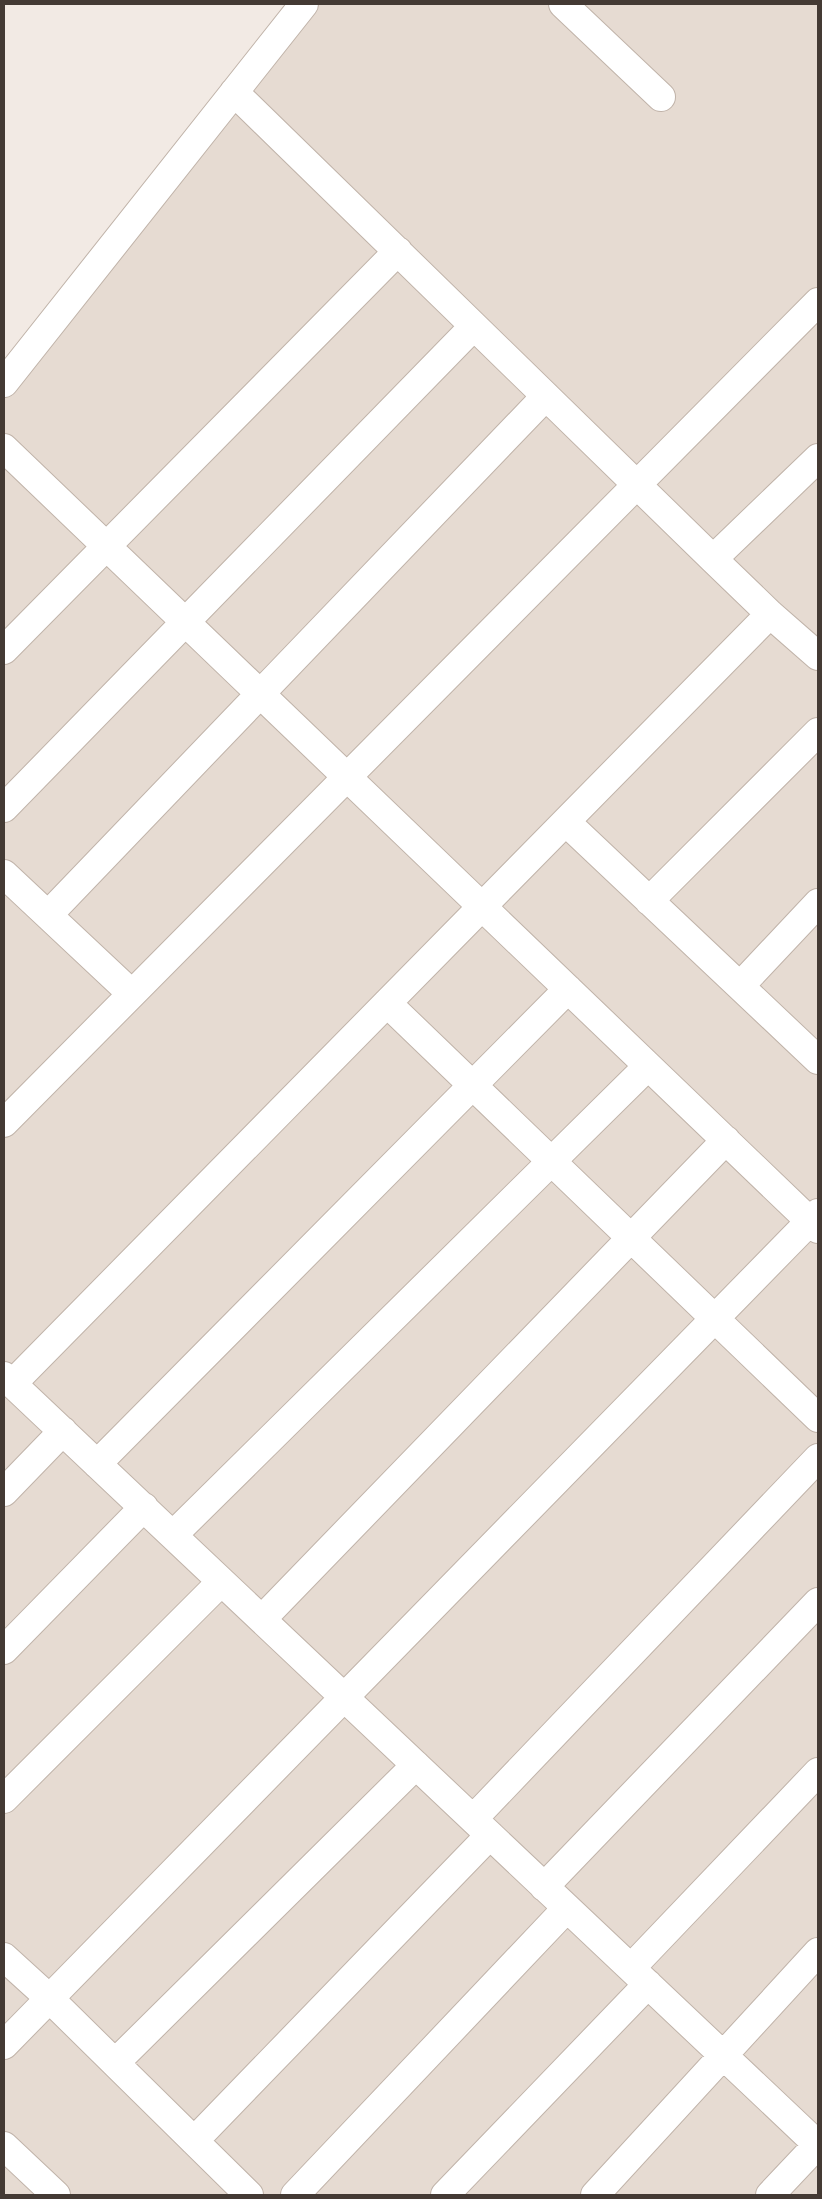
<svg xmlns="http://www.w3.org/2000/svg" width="822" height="2199" font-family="'DejaVu Sans',sans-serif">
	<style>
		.residential { fill: #e6dbd2 }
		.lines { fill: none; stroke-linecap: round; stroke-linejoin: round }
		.minor-casing { stroke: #c0b3a9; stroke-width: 30 }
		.minor { stroke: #fff; stroke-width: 28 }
	</style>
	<rect width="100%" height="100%" fill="#f2eae4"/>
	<path class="residential" d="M304 4H818V2195H4V383Z"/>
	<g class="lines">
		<g class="minor-casing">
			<path id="minor" d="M563 4 661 97
				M234 92 713 559 770 614 818 656
				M4 383 304 4
				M4 448 818 1229
				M713 559 818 458
				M4 650 398 251
				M4 808 474 326
				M566 822 818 1060
				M4 874 132 994
				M649 901 818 732
				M48 915 546 396
				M740 986 818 903
				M387 1003 818 1418
				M4 1123 818 302
				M4 1376 818 2145
				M12 1384 770 614
				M97 1464 568 989
				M4 1492 63 1431
				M173 1535 648 1066
				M262 1619 726 1140
				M4 1650 144 1507
				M4 1799 221 1582
				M473 1819 818 1458
				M544 1887 818 1602
				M4 1957 49 1998 249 2195
				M631 1968 818 1772
				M4 2045 818 1213
				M115 2063 416 1765
				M194 2141 490 1835
				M4 2146 56 2195
				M295 2195 567 1908
				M445 2195 648 1984
				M595 2195 818 1952
				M770 2195 818 2144"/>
		</g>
		<use href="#minor" class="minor"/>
	</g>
	<rect width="822" height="2199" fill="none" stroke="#443a34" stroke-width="10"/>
</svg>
